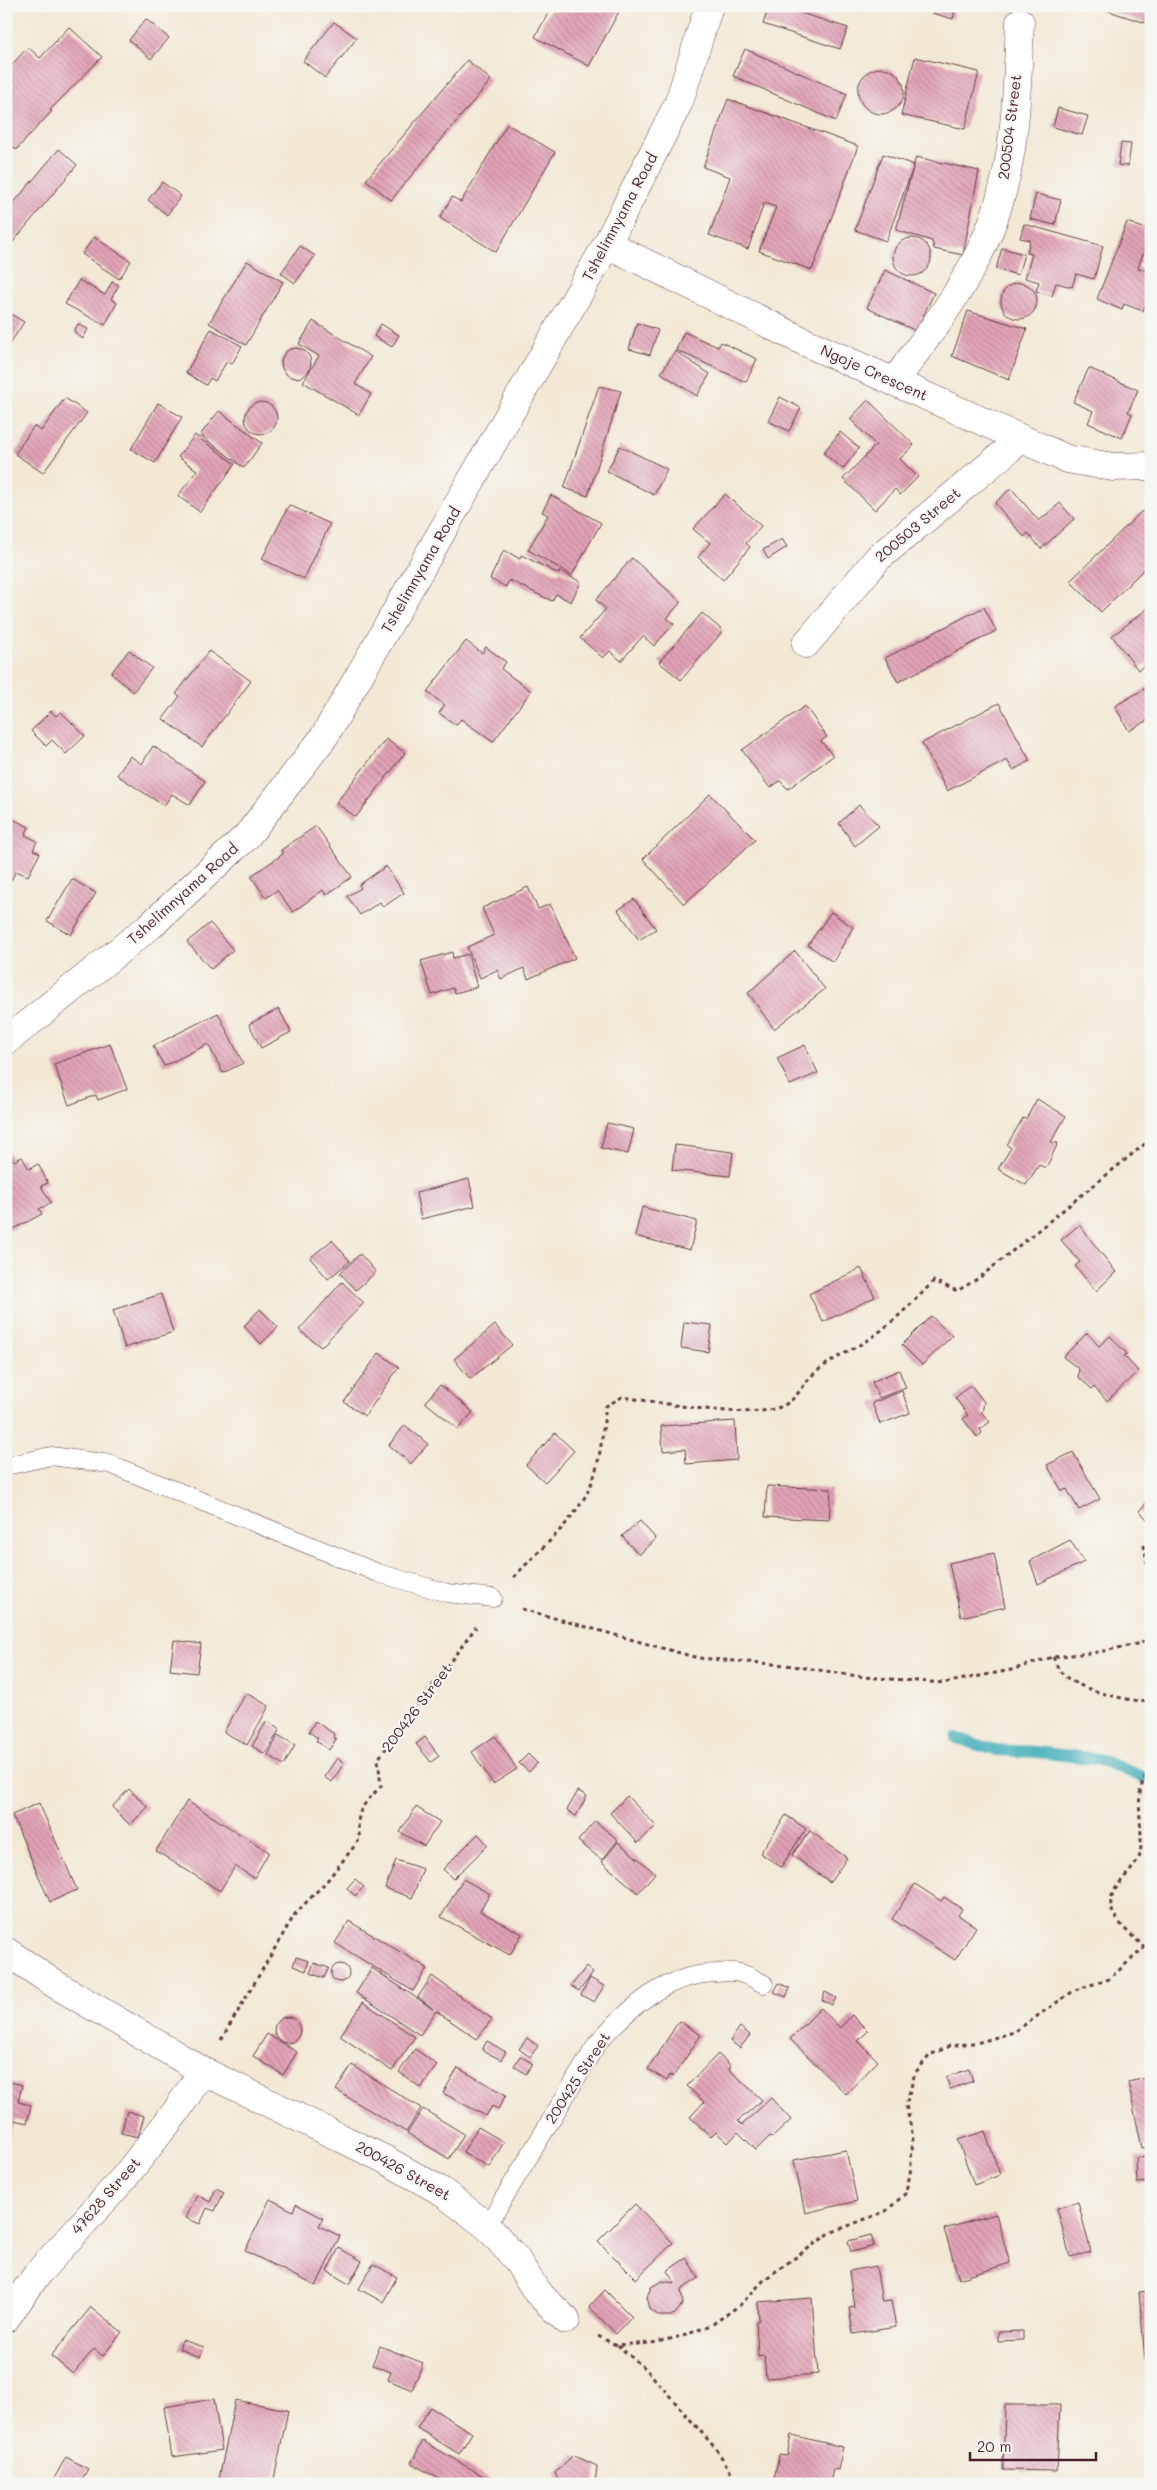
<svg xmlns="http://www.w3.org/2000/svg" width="1157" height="2490" font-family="Mali,sans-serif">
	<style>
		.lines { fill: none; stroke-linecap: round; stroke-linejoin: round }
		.stream { stroke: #3cacb8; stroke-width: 12 }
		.building { fill: url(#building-back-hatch) }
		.service-casing { stroke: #633d44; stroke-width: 19 }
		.minor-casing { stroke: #633d44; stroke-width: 29 }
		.tertiary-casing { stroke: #633d44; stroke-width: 29 }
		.path { stroke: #633d44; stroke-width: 3; stroke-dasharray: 4 4; stroke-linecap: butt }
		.service { stroke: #fff; stroke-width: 18 }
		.minor { stroke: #fff; stroke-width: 28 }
		.tertiary { stroke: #fff; stroke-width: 28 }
		.labels { text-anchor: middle; stroke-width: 4.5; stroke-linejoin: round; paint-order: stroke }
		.street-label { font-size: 15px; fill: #4a1f2b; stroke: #f6f6f2 }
	</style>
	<defs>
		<pattern id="building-back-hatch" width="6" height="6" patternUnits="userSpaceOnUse" patternTransform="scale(1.25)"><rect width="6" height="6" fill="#e2a3b7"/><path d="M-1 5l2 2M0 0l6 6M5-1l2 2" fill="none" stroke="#b98495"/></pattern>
	</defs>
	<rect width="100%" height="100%" fill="#f6f6f2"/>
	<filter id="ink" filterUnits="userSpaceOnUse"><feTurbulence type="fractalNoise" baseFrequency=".02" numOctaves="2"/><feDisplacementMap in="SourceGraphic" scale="10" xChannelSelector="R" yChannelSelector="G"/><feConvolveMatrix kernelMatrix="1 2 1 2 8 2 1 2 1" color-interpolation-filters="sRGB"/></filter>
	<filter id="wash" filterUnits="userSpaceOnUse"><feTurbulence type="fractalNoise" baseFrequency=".0096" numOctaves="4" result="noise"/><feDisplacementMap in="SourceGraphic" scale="20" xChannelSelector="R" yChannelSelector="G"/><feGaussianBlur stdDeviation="1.12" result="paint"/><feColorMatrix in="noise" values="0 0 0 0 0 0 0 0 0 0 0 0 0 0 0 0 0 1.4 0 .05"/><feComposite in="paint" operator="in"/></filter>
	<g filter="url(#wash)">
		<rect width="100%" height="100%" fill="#f2e8d4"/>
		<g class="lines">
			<path class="stream" d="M956 1738 995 1750 1036 1752 1098 1759 1143 1777H1151"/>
		</g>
		<g id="blocks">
			<path class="building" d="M552 6H622L589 66 535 37Z
				M769 6H800L798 12 848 28 840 49 763 24Z
				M934 6 955 10 953 19 932 13Z
				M1093 6H1151V18L1149 24Z
				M146 19 169 38 151 59 129 40Z
				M334 22 357 38 325 78 303 61Z
				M69 27 102 57 50 110 52 111 16 150 6 140V91L14 83 6 76V71L28 47 40 58Z
				M745 49 847 94 836 121 733 76Z
				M915 57 979 72 965 129 901 115Z
				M467 60 491 80 391 200 366 180Z
				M858 91a23 23 0 1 1 46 0a23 23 0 1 1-46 0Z
				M728 99 858 146 812 270 759 251 776 207 764 203 748 249 709 235 730 177 703 167Z
				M1058 108 1088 116 1082 135 1053 127Z
				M507 124 555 152 496 252 440 218 452 197 461 202Z
				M1121 143 1131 144 1128 166 1118 165Z
				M59 149 77 165 13 242 6 237V212Z
				M883 154 914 165 886 241 855 230Z
				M916 157 979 171 963 255 934 249 932 241 896 230Z
				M162 182 181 196 167 215 148 200Z
				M1036 194 1061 200 1055 225 1030 219Z
				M1127 222 1151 231 1138 268 1151 273V290L1143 311 1124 304 1122 310 1097 299Z
				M1024 224 1103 246 1094 279 1076 274 1072 287 1056 283 1052 296 1036 291 1039 282 1025 278 1032 254 1027 253 1030 240 1020 238Z
				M94 237 131 261 119 279 82 254Z
				M893 257a19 19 0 1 1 38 0a19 19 0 1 1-38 0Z
				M300 246 315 256 295 283 281 273Z
				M1002 248 1024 254 1018 275 996 269Z
				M247 261 283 282 246 345 209 323Z
				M885 270 934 293 916 331 867 308Z
				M79 280 105 295 112 282 119 285 111 299 117 303 105 325 65 304Z
				M1001 301a18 18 0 1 1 36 0a18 18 0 1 1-36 0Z
				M6 311 24 322 6 350Z
				M968 311 1027 329 1009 380 952 356Z
				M313 321 371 357 355 384 371 394 359 415 303 382 319 356 299 344Z
				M637 323 658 330 650 355 629 349Z
				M78 324 88 329 83 339 74 332Z
				M381 324 399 335 392 347 374 336Z
				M211 329 242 346 232 364 227 361 215 381 210 378 206 385 186 373Z
				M684 332 718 347 721 342 757 359 746 382 676 350Z
				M281 363a15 15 0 1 1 30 0a15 15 0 1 1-30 0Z
				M675 351 710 374 697 396 661 373Z
				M1089 368 1138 390 1128 412 1132 414 1122 438 1088 423 1093 411 1073 402Z
				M599 386 621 391 588 496 564 488Z
				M780 397 801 408 789 431 768 421Z
				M65 398 87 413 43 473 15 454 34 426 41 431Z
				M868 400 914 445 900 459 918 477 900 495 895 489 875 510 843 479 876 445 850 419Z
				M245 418a16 16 0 1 1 32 0a16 16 0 1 1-32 0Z
				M158 403 182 417 155 463 131 449Z
				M219 411 262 443 244 468 200 435Z
				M840 432 859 448 843 469 823 453Z
				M195 435 235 464 200 512 178 496 197 470 178 457Z
				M620 446 667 469 654 495 607 471Z
				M1011 488 1039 521 1060 503 1074 519 1041 549 1028 533 1024 537 995 503Z
				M725 494 761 526 746 543 750 547 723 580 698 557 710 543 693 529Z
				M551 495 601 523 572 575 528 550 548 515 542 512Z
				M289 505 330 524 304 579 262 559Z
				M1142 511 1151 519V562L1101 612 1070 581Z
				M782 539 787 547 768 559 763 550Z
				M504 550 520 559 521 555 559 574 560 571 581 582 571 602 556 594 552 601 509 580 506 587 490 579Z
				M632 558 681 602 667 618 674 624 654 646 643 636 621 661 610 651 603 658 580 638 606 609 596 600Z
				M1151 606V661L1138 670 1112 636Z
				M984 607 996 631 898 682 885 658Z
				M702 613 723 631 681 680 659 662Z
				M466 641 482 653 486 647 506 662 501 669 531 691 493 742 461 719 456 725 439 713 445 705 427 692Z
				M129 650 152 668 133 692 111 673Z
				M209 651 251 681 202 747 163 719 180 696 176 694Z
				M1151 685V718L1129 731 1115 706Z
				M999 703 1030 761 1013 770 1007 760 947 791 922 743Z
				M805 706 827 737 821 741 833 756 788 789 780 781 770 788 742 750Z
				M51 711 56 716 61 712 85 736 66 754 52 740 46 746 31 731Z
				M386 739 405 753 356 817 336 803Z
				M153 746 205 781 190 805 172 794 164 806 117 775 130 756 142 764Z
				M710 794 755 840 684 904 643 859Z
				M859 805 879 826 855 846 839 823Z
				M9 817 29 827 25 835 37 841 33 850 40 853 28 876 16 871 6 889V824Z
				M316 826 352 877 326 895 323 890 293 912 277 890 266 898 251 876 283 854 281 850Z
				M386 866 404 893 383 907 380 902 360 915 347 896 361 888 359 885Z
				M72 879 96 893 71 935 47 921Z
				M528 887 538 909 550 904 575 958 528 979 524 968 501 979 497 970 480 978 467 947 494 935 482 908Z
				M634 899 656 929 639 940 618 910Z
				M831 912 853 927 833 962 808 945Z
				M210 923 233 950 211 969 187 942Z
				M795 951 825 989 774 1029 748 993Z
				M452 952 453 958 468 954 477 987 455 993 453 988 432 995 421 961Z
				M279 1009 291 1032 261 1048 249 1024Z
				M218 1013 243 1063 223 1073 208 1044 164 1066 153 1046Z
				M110 1044 127 1089 98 1100 96 1095 69 1105 54 1064Z
				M805 1045 818 1073 790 1085 777 1058Z
				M1037 1099 1066 1116 1051 1142 1058 1143 1046 1168 1039 1165 1026 1185 998 1169 1011 1148 1007 1145 1023 1118 1026 1119Z
				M607 1123 634 1129 628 1154 601 1148Z
				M675 1145 733 1152 730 1176 672 1170Z
				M6 1147 14 1161 22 1157 29 1169 38 1164 48 1183 41 1186 51 1203 39 1209 42 1214 6 1233Z
				M469 1179 475 1206 421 1219 416 1193Z
				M642 1207 697 1221 690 1250 635 1236Z
				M1079 1225 1116 1272 1096 1291 1075 1266 1080 1262 1061 1240Z
				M332 1240 350 1261 328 1279 310 1258Z
				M360 1254 376 1272 356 1290 340 1273Z
				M861 1268 875 1297 823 1322 809 1294Z
				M342 1282 364 1303 321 1347 299 1330Z
				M161 1294 173 1332 125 1348 113 1310Z
				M260 1309 278 1327 261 1344 244 1326Z
				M931 1316 952 1336 922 1365 902 1345Z
				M684 1322 712 1325 708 1352 681 1348Z
				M495 1325 512 1345 470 1379 454 1359Z
				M1087 1333 1099 1346 1110 1336 1127 1354 1124 1356 1138 1371 1107 1401 1094 1387 1092 1389 1078 1377 1079 1369 1063 1357Z
				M379 1353 399 1367 365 1416 344 1402Z
				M899 1370 906 1388 879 1398 872 1382Z
				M440 1385 473 1412 458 1429 425 1402Z
				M971 1385 984 1402 982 1413 990 1422 980 1429 982 1433 977 1437 963 1419 968 1415 955 1398Z
				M902 1391 910 1413 880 1424 872 1403Z
				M735 1421 737 1460 686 1464 685 1449 663 1451 661 1426Z
				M405 1425 428 1444 411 1464 389 1445Z
				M555 1433 574 1451 545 1482 526 1465Z
				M1073 1452 1100 1499 1079 1510 1067 1489 1062 1491 1047 1465Z
				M767 1486 831 1489 829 1520 765 1517Z
				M1151 1498V1523L1139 1511Z
				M640 1521 656 1539 639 1555 622 1536Z
				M1070 1540 1084 1562 1038 1584 1030 1561Z
				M994 1553 1005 1607 961 1617 949 1563Z
				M174 1640 201 1644 197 1673 170 1670Z
				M246 1693 269 1706 247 1745 224 1732Z
				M267 1721 280 1729 265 1754 252 1746Z
				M315 1721 334 1734 333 1737 336 1739 329 1750 316 1741 318 1738 309 1732Z
				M278 1735 295 1745 284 1765 268 1755Z
				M495 1736 517 1769 493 1784 472 1752Z
				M425 1737 439 1756 431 1762 416 1744Z
				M528 1754 537 1763 529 1772 519 1763Z
				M337 1758 344 1763 332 1782 324 1777Z
				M129 1789 148 1807 130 1825 112 1807Z
				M578 1791 587 1796 576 1816 567 1810Z
				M627 1796 656 1826 638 1843 610 1813Z
				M187 1801 269 1852 254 1878 235 1866 220 1891 156 1851Z
				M39 1803 77 1890 50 1902 12 1815Z
				M416 1807 440 1822 424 1846 400 1832Z
				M786 1815 806 1829 781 1867 760 1853Z
				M595 1821 618 1840 602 1860 578 1841Z
				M810 1831 847 1858 830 1882 792 1855Z
				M478 1834 488 1845 453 1879 443 1869Z
				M618 1842 655 1873 638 1893 602 1862Z
				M396 1860 423 1869 412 1898 385 1888Z
				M355 1879 364 1887 355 1896 347 1888Z
				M463 1879 490 1894 480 1911 522 1934 510 1955 441 1917Z
				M915 1884 941 1901 944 1897 962 1909 958 1915 976 1927 955 1960 892 1919Z
				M349 1921 427 1968 413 1991 335 1943Z
				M296 1957 309 1961 306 1971 293 1966Z
				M314 1963 329 1968 324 1978 310 1973Z
				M331 1973a9 9 0 1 1 18 0a9 9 0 1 1-18 0Z
				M586 1967 593 1973 579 1991 571 1986Z
				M372 1968 433 2009 418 1997 432 1976 492 2019 477 2039 436 2011 420 2035 356 1993Z
				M590 1978 604 1986 594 2002 581 1995Z
				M779 1983 790 1988 786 1997 774 1992Z
				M825 1992 836 1998 832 2005 822 2000Z
				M363 2002 415 2037 392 2071 340 2036Z
				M821 2008 840 2028 852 2015 868 2031 858 2041 878 2061 846 2094 790 2039Z
				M274 2030a13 13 0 1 1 26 0a13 13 0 1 1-26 0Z
				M679 2021 701 2035 673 2077 670 2075 667 2081 648 2069Z
				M740 2027 750 2035 740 2048 730 2041Z
				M267 2034 297 2052 283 2075 253 2056Z
				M527 2038 538 2046 530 2057 519 2049Z
				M487 2041 506 2052 501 2060 482 2050Z
				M415 2049 437 2065 421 2088 399 2072Z
				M718 2054 731 2066 729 2069 762 2100 738 2121 742 2125 771 2098 791 2120 772 2138 770 2136 756 2150 738 2132 728 2143 716 2132 711 2137 690 2117 704 2102 687 2086Z
				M520 2056 532 2063 526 2074 514 2066Z
				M352 2065 421 2108 406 2132 336 2090Z
				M458 2068 506 2095 498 2109 492 2106 486 2116 443 2093Z
				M969 2069 973 2081 950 2089 946 2077Z
				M1151 2077V2146L1142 2148 1128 2082Z
				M6 2081 22 2085 18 2102 31 2105 27 2123 14 2120 9 2138 6 2137Z
				M423 2109 464 2134 449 2159 407 2133Z
				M127 2111 144 2116 138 2137 121 2133Z
				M478 2127 504 2142 489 2167 463 2152Z
				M985 2131 1000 2175 974 2185 958 2140Z
				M846 2150 857 2201 805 2213 794 2160Z
				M1151 2157V2182L1137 2183 1136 2158Z
				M216 2188 224 2192 215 2211 207 2208 200 2224 186 2218 197 2195 210 2202Z
				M270 2199 293 2211 296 2204 323 2218 319 2226 340 2236 316 2286 245 2251Z
				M1078 2202 1091 2252 1070 2257 1057 2208Z
				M635 2204 673 2243 636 2279 598 2241Z
				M996 2214 1010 2263 959 2279 944 2229Z
				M871 2235 874 2246 851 2252 848 2241Z
				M339 2248 362 2261 349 2284 327 2271Z
				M686 2258 699 2278 681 2290 683 2303 676 2313 671 2316H659L650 2309 647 2297 651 2287 662 2281 675 2283 667 2271Z
				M373 2264 397 2277 383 2302 359 2289Z
				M876 2266 882 2302 891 2301 896 2327 853 2334 849 2308 854 2307 849 2271Z
				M605 2290 632 2317 616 2334 589 2307Z
				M1151 2291V2360H1145L1139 2292Z
				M812 2298 818 2374 766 2378 764 2355 758 2356 756 2321 759 2320 758 2302Z
				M91 2307 122 2332 103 2356 94 2349 73 2374 51 2356Z
				M1023 2331V2340L998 2341V2332Z
				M182 2340 204 2347 200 2357 179 2349Z
				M380 2346 423 2363 412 2390 388 2380 391 2372 372 2365Z
				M214 2399 222 2450 172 2457 164 2407Z
				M235 2400 288 2410 273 2484H218Z
				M1005 2405H1060L1057 2471 1003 2470Z
				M430 2407 472 2433 459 2454 417 2428Z
				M791 2435 843 2447 838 2470 833 2469 830 2484H773L779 2455 787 2456Z
				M423 2441 490 2480 488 2484H448L411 2463Z
				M573 2455 597 2466 595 2484H560L555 2473Z
				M66 2457 88 2469 79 2484H51Z"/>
		</g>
	</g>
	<g filter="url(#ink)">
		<use href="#blocks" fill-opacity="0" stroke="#633d44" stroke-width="1"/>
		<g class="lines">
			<g class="service-casing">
				<path id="service" d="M6 1466 51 1456 110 1464 378 1573 447 1593 493 1598
					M487 2226 598 2042C630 2007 666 1974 717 1973 724 1972 733 1971 740 1973 748 1975 756 1980 764 1984"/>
			</g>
			<g class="minor-casing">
				<path id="minor" d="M607 244 805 342 1067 459 1113 467 1151 466
					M894 382C934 327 978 272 998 206 1017 147 1017 83 1020 22
					M806 644 878 558 1021 439
					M6 1951 53 1983 203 2071 384 2159 441 2191 487 2226 516 2259 537 2292 566 2320
					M6 2318 38 2273 123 2179 175 2113 203 2071"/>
			</g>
			<g class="tertiary-casing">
				<path id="tertiary" d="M6 1041 150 926 247 836 324 737 607 244 679 102 709 6"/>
			</g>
			<path class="path" d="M1144 1545 1151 1588
				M514 1577C539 1550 573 1523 589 1489 601 1463 602 1434 606 1406L622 1397C659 1402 747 1420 780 1407 798 1400 804 1381 817 1371 835 1357 857 1348 875 1335 897 1319 915 1300 934 1281L957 1291 979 1278 1151 1139
				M522 1609 698 1658 786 1665 864 1677 944 1683 1011 1670 1053 1657 1099 1652 1141 1643 1151 1637
				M1053 1657C1056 1662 1057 1667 1060 1671 1074 1690 1129 1701 1151 1702
				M1151 1769C1130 1792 1145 1826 1140 1854 1137 1871 1104 1888 1112 1910 1118 1926 1138 1941 1151 1952
				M221 2040 295 1914 326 1882 360 1839C354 1810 363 1806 381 1786L378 1759 476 1627
				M598 2336 616 2345 652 2343 686 2335 713 2324 740 2305 765 2279 830 2233 886 2211 905 2194 910 2175 913 2137 906 2105 915 2073 930 2055 950 2046 980 2042 1014 2032 1075 1990 1109 1979 1145 1947
				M617 2345 646 2369 717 2450 738 2484"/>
			<use href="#service" class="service"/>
			<use href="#minor" class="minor"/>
			<use href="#tertiary" class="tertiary"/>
		</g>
	</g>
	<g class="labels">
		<g class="street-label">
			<text transform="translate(1010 127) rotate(-83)" y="5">200504 Street</text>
			<text transform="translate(620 217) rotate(-62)" y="5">Tshelimnyama Road</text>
			<text transform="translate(874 373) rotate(24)" y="5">Ngoje Crescent</text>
			<text transform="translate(918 525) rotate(-40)" y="5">200503 Street</text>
			<text transform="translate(421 570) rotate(-60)" y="5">Tshelimnyama Road</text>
			<text transform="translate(183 894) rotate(-42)" y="5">Tshelimnyama Road</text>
			<text transform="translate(417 1708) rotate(-53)" y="5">200426 Street</text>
			<text transform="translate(578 2078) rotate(-57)" y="5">200425 Street</text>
			<text transform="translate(403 2171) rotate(29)" y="5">200426 Street</text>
			<text transform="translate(106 2196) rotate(-49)" y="5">47628 Street</text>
		</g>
	</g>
	<rect width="1157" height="2490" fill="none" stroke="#f6f6f2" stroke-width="25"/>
	<path d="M970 2452v8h126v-8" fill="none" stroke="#4a1f2b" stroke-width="2.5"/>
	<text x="977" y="2452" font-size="15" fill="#4a1f2b" stroke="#f6f6f2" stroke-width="4" paint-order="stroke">20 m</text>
</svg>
